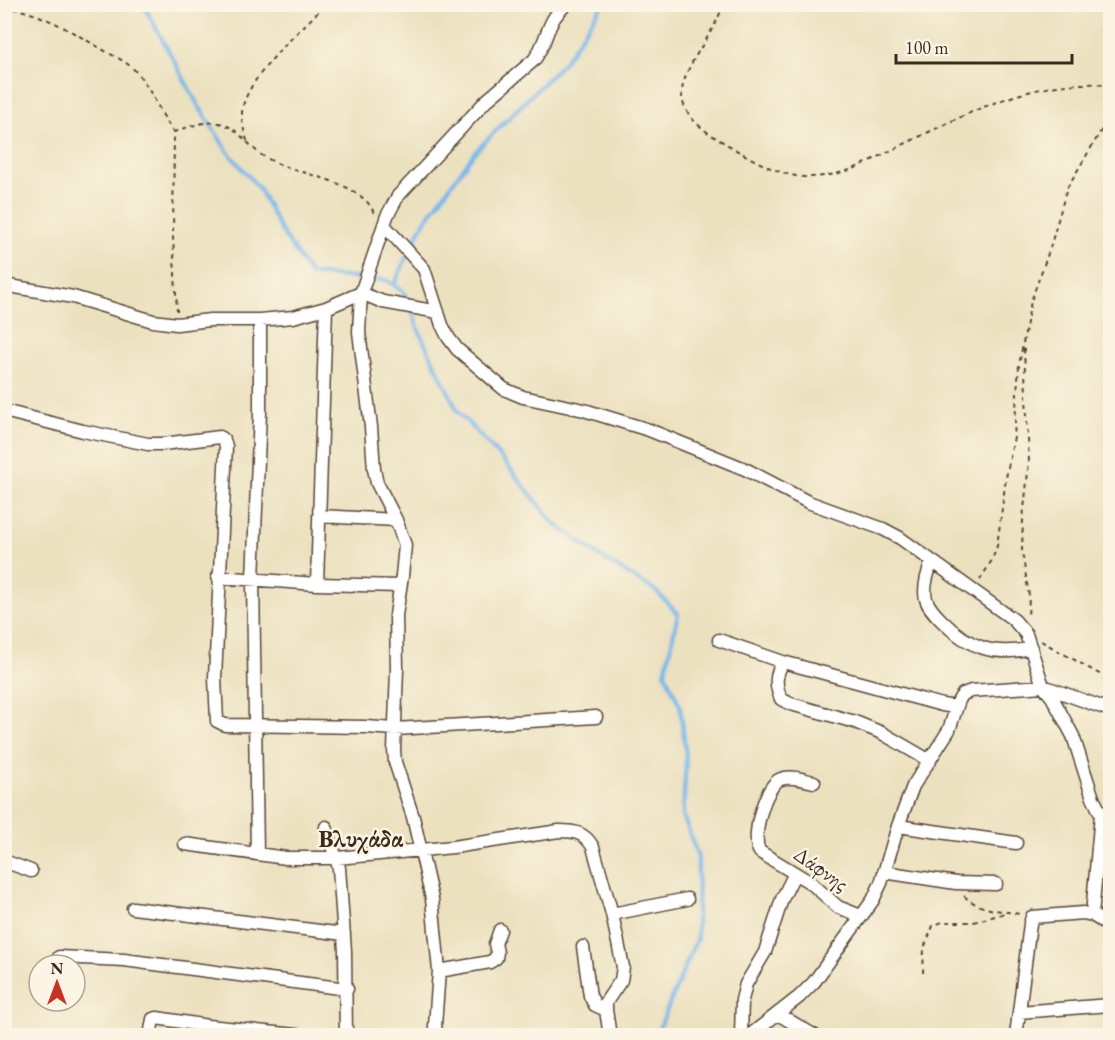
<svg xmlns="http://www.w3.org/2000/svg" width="1115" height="1040" font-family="'EB Garamond',serif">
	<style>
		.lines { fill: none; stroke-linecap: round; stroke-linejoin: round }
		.stream { stroke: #75b7ea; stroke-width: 4 }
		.minor-casing { stroke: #564536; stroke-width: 15 }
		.path { stroke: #564536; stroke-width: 2; stroke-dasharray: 4.5 4.5; stroke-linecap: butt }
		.minor { stroke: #fff; stroke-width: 12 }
		.labels { text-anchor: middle; stroke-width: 5; stroke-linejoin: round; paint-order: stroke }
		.street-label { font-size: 21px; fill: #3b2a1e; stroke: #fcf5e5 }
		.quarter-label { font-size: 24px; font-weight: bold; fill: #3b2a1e; stroke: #fcf5e5 }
	</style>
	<rect width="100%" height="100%" fill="#fcf5e5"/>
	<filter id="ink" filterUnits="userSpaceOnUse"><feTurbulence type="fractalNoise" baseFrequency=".0167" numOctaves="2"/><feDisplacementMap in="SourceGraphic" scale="12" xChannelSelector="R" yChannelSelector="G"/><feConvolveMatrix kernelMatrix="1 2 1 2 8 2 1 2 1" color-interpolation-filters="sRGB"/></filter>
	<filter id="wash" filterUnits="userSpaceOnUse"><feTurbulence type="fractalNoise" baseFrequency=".008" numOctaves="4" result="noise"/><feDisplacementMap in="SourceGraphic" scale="24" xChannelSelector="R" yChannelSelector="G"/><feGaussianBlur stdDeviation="1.35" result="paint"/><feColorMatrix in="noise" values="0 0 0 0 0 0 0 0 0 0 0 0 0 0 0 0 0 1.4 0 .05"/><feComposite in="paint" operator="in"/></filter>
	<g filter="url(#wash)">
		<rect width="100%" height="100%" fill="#ece1bf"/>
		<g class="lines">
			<path class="stream" d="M143 4 198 105 228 152 258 187 282 232 310 274 386 280 403 291 409 303
				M410 249 425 221 474 153 564 62 603 4
				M394 285 407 256
				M412 310 419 331 458 412 503 460 554 523 602 558 656 591 678 614 665 673 680 706 686 756 683 815 698 857 697 938 656 1036"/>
		</g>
	</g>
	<g filter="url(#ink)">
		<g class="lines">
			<g class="minor-casing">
				<path id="minor" d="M384 225 424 269 442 325 448 337 457 349 504 389 523 397 584 410 649 430 745 469 808 502 883 529 900 538 1014 620 1026 634 1043 686 1052 697 1073 736 1093 798 1101 814 1110 823
					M4 285 73 297 153 321 177 324 210 320H260L293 317 326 308 361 293 387 216 398 196 486 101 534 60C549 40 545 21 567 4
					M4 411 83 431 148 444H163L220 437 224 440 226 446 215 678 217 721 225 725 366 727 395 729 596 717
					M319 516 396 520
					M932 562C928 572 923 588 926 599 928 607 936 615 942 621 968 647 994 657 1031 648
					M218 577 317 584 400 586
					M317 584 326 308
					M719 640 783 662
					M930 761 882 733 855 722 791 704 781 699C775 685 775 675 783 662L942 705 956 707
					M814 782C804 780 791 775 781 779 765 784 750 839 760 852L811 883 838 907 861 916
					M898 826 1016 843
					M326 827 339 868 345 951 346 1036
					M185 844 286 858H337L453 847 559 831C575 831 584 832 593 847L612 914 623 967 621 980 606 1002V1010L610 1036
					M257 854 253 579 260 413V320
					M4 861 31 871
					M884 872 956 883 996 884
					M133 908 344 934
					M612 914 687 899
					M1092 915 1110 926
					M583 947 590 996 595 1005 606 1010
					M59 957 124 960 347 989
					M439 971 490 962 496 958 497 952 495 944 500 930
					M1019 1012 1110 1005
					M778 1014 815 1036
					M150 1036 153 1019 157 1018 208 1026 306 1036
					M437 1036 435 1026 439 971 432 899 413 817 395 762 394 750 397 669 396 615 402 576 405 545 396 520 377 483 374 469 371 427 359 332 361 293 383 302 438 312
					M741 1036 742 1000 746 984 765 952 782 899 795 873
					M749 1036 799 997 814 982 873 900 881 883 898 826 913 786 949 730 959 700 963 694 971 691 1043 686 1110 710
					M1016 1036 1030 924 1032 917 1083 913 1092 915 1101 814"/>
			</g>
			<path class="path" d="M723 4C715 34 690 56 683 85 677 108 696 125 713 136 738 151 779 178 808 177 824 177 838 174 853 169 865 164 878 157 890 151 951 122 1016 84 1086 84 1093 84 1102 82 1107 89 1109 92 1110 99 1110 102
				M4 7C42 12 70 31 102 49 111 55 122 59 130 66 150 83 158 112 174 132L173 237 177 311
				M174 132C188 127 208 119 223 124 240 130 248 146 263 156 292 174 338 176 364 199 369 203 372 209 375 214
				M247 141C245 132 241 123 242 113 243 80 303 28 326 4
				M1024 349 1029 462 1023 519 1022 551 1029 596 1028 618
				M980 580 992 560 997 546 1006 478 1014 437 1019 365 1031 301 1050 248 1067 188 1110 116
				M1041 641 1110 680
				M964 896C981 911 999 910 1020 914
				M923 973 924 948 933 926 942 922H974L1009 912"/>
			<use href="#minor" class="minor"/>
		</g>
	</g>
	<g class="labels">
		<g class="street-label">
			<text transform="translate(821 869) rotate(35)" y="7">Δάφνης</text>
		</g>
		<g class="quarter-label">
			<text x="361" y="847">Βλυχάδα</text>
		</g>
	</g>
	<rect width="1115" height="1040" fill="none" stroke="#fcf5e5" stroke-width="24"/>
	<g transform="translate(57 983)"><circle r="28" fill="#fcf5e5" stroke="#afa495" stroke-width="1.5"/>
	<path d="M0-4.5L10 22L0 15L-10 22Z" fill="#c8321e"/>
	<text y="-9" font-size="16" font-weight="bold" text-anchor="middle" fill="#3b2a1e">N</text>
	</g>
	<path d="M896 54v9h176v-9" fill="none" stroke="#3b2a1e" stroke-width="3"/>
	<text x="905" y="54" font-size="18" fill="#3b2a1e" stroke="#fcf5e5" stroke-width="4.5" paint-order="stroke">100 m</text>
</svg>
